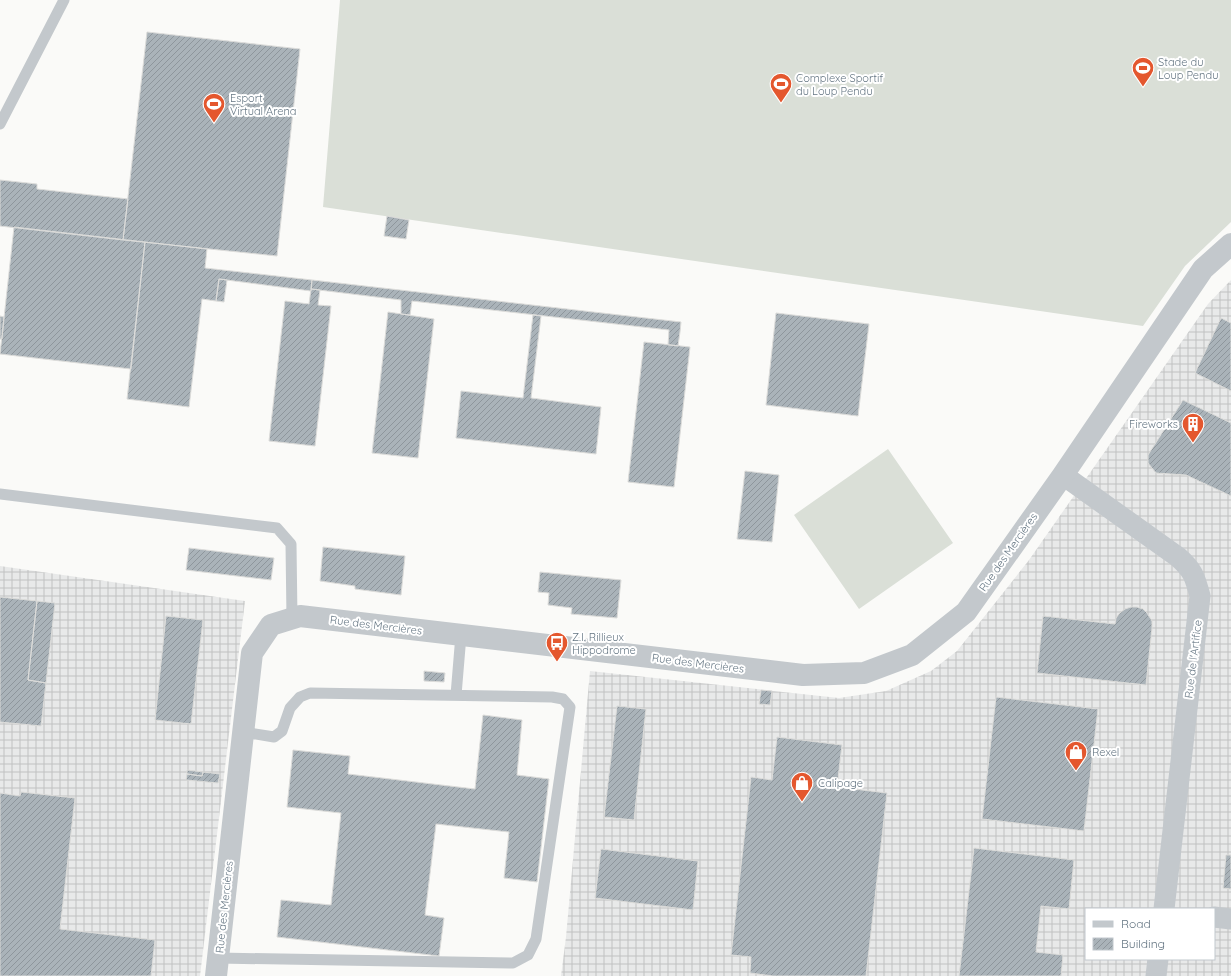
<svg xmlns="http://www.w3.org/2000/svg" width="1231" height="976" font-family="Quicksand,sans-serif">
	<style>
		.industrial { fill: url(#industrial-grid); fill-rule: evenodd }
		.grass { fill: #dadfd7 }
		.building { fill: url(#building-hatch); stroke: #dcdcda }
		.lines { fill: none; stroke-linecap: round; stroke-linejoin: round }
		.service { stroke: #c3c8cc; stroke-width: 11 }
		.minor { stroke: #c3c8cc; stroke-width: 21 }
		.tertiary { stroke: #c3c8cc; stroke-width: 22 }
		.labels { text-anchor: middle; stroke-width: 4; stroke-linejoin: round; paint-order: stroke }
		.poi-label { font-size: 11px; fill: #657683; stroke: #fff; text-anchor: start }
		.street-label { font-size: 11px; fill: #657683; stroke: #fff }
	</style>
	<defs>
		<pattern id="industrial-grid" width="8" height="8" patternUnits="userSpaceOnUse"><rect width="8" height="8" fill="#e8e9e9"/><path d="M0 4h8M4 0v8" fill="none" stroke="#c0c1c2"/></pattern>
		<pattern id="building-hatch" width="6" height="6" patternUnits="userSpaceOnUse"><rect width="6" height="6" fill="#aab3b9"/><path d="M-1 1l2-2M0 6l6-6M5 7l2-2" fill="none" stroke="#8e969c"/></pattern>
	</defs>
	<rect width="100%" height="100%" fill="#fafaf8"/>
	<path class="industrial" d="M1231 280V976H561L566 937 590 671 839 698 886 691 931 671 957 651 1029 560 1208 304ZM1086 909H1214V959H1086Z
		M0 566 245 601 200 976H0Z"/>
	<path class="grass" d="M340 0H1231V222L1185 266 1143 326 323 207Z
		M888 449 953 543 859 609 794 515Z"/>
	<path class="building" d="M147 32 300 49 277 256 123 240Z
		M0 180 37 184V189L128 199 123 240 0 226Z
		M387 216 409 220 406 239 384 236Z
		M14 227 145 242 131 369 0 354Z
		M145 242 207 249 205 268 312 280 311 291 219 279 216 301 202 299 189 407 127 399Z
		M219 279 227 280 224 302 216 301Z
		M312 280 681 322 680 332 678 346 668 345 669 330 412 301 410 315 401 314V300L311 289Z
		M311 289 320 290 318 305 331 306 315 446 269 441 285 301 309 304Z
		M388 312 434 319 418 458 372 453Z
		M776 313 869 324 858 416 766 405Z
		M533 315 541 316 531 398 601 407 596 454 456 438 461 391 523 398Z
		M0 316 4 317 2 339H0Z
		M1221 318 1231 323V391L1195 373Z
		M644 342 690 347 674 487 628 482Z
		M1183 400 1231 423V496L1186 475 1156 473 1148 463V455Z
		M745 471 779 475 772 542 737 539Z
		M323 547 405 556 401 595 355 589V586L320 581Z
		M189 548 274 558 271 580 186 570Z
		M540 572 621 580 617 618 571 614 572 608 548 605 549 593 538 592Z
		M0 597 37 601 28 680 46 683 41 726 0 722Z
		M37 601 55 603 46 683 28 680Z
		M1131 607H1137L1143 609 1147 613 1152 621V628L1146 685 1037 673 1043 616 1115 624 1116 618 1120 613 1125 609Z
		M166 616 203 620 191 724 155 720Z
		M424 671 445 673 444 682 424 681Z
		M761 690 772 691 770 705 759 704Z
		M996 697 1098 709 1084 831 982 819Z
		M617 706 646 709 634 820 604 817Z
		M483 715 522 720 517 775 549 779 537 882 504 878 509 832 436 824 425 915 444 918 439 956 277 937 281 900 331 905 341 813 287 807 293 750 350 756 348 774 475 789Z
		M777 737 842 745 837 787 887 793 866 976H773L750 973 751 957 731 955 751 777 772 780Z
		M187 770 203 772 202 776 187 774Z
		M203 772 220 774 218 783 186 780 187 774 202 776Z
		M21 792 75 798 60 929 155 940 151 976H0V793L20 796Z
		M974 848 1074 860 1069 909 1041 906 1036 952 1063 955 1061 976H959Z
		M601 849 698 861 693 910 595 898Z
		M1226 855H1231V889L1223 888Z"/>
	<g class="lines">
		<path class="service" d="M0 124 64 0
			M0 494 277 528 291 544 292 619
			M456 695 461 635
			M218 958 513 963 528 955 536 939 570 707 563 699 552 697 310 693 300 697 290 708 282 731 274 737 243 732"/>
		<path class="minor" d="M1063 475 1178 557C1193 570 1195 577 1200 596L1164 909
			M1214 917 1231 919
			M1156 976 1158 959"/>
		<path class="tertiary" d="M216 976 252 653 271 625 300 616 803 675 864 673 912 655 966 612 1063 475 1203 269 1231 244"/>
	</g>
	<defs>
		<g id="stadium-pin" transform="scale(1.15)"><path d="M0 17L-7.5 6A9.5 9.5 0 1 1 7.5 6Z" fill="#e4572e" stroke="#fff"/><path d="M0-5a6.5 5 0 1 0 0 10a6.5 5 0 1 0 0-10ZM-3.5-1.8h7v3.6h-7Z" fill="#fff"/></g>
		<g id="building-pin" transform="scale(1.15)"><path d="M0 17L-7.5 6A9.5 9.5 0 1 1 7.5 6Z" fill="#e4572e" stroke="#fff"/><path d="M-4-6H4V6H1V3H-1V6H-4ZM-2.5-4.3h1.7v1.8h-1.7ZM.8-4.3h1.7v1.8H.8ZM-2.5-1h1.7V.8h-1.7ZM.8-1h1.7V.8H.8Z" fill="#fff"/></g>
		<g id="bus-pin" transform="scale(1.15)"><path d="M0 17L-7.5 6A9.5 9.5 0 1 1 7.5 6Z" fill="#e4572e" stroke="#fff"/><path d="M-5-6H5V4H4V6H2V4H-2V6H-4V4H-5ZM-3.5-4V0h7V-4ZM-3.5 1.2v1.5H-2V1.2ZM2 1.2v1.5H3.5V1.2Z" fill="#fff"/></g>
		<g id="shop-pin" transform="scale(1.15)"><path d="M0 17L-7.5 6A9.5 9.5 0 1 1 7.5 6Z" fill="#e4572e" stroke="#fff"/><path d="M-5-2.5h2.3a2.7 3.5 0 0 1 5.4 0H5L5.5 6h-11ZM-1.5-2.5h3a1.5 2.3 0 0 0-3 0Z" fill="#fff"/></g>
	</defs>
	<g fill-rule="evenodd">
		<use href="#stadium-pin" x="1143" y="68"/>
		<use href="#stadium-pin" x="781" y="84"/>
		<use href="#stadium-pin" x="214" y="104"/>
		<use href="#building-pin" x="1193" y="424"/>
		<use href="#bus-pin" x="557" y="643"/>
		<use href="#shop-pin" x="1076" y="752"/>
		<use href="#shop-pin" x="802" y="783"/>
	</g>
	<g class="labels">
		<g class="poi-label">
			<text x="1158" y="66">Stade du<tspan x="1158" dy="13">Loup Pendu</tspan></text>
			<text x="796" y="82">Complexe Sportif<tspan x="796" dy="13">du Loup Pendu</tspan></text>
			<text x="230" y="102">Esport<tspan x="230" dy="13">Virtual Arena</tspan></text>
			<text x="1178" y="428" text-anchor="end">Fireworks</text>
			<text x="572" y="641">Z.I. Rillieux<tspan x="572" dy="13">Hippodrome</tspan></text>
			<text x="1092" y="756">Rexel</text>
			<text x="818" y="787">Calipage</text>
		</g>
		<g class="street-label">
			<text transform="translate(1008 552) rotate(-55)" y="4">Rue des Mercières</text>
			<text transform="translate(376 625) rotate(7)" y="4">Rue des Mercières</text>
			<text transform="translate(1193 659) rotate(-83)" y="4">Rue de l'Artifice</text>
			<text transform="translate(698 663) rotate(7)" y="4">Rue des Mercières</text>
			<text transform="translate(224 907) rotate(-84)" y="4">Rue des Mercières</text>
		</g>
	</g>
	<rect x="1085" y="908" width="130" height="52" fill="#ffffff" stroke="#c1c8cd"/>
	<rect x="1093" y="921" width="20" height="6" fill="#c3c8cc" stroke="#c1c8cd"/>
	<text x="1121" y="928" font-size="12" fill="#657683">Road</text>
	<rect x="1093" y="938" width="20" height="12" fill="url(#building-hatch)" stroke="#c1c8cd"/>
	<text x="1121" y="948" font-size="12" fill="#657683">Building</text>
</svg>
